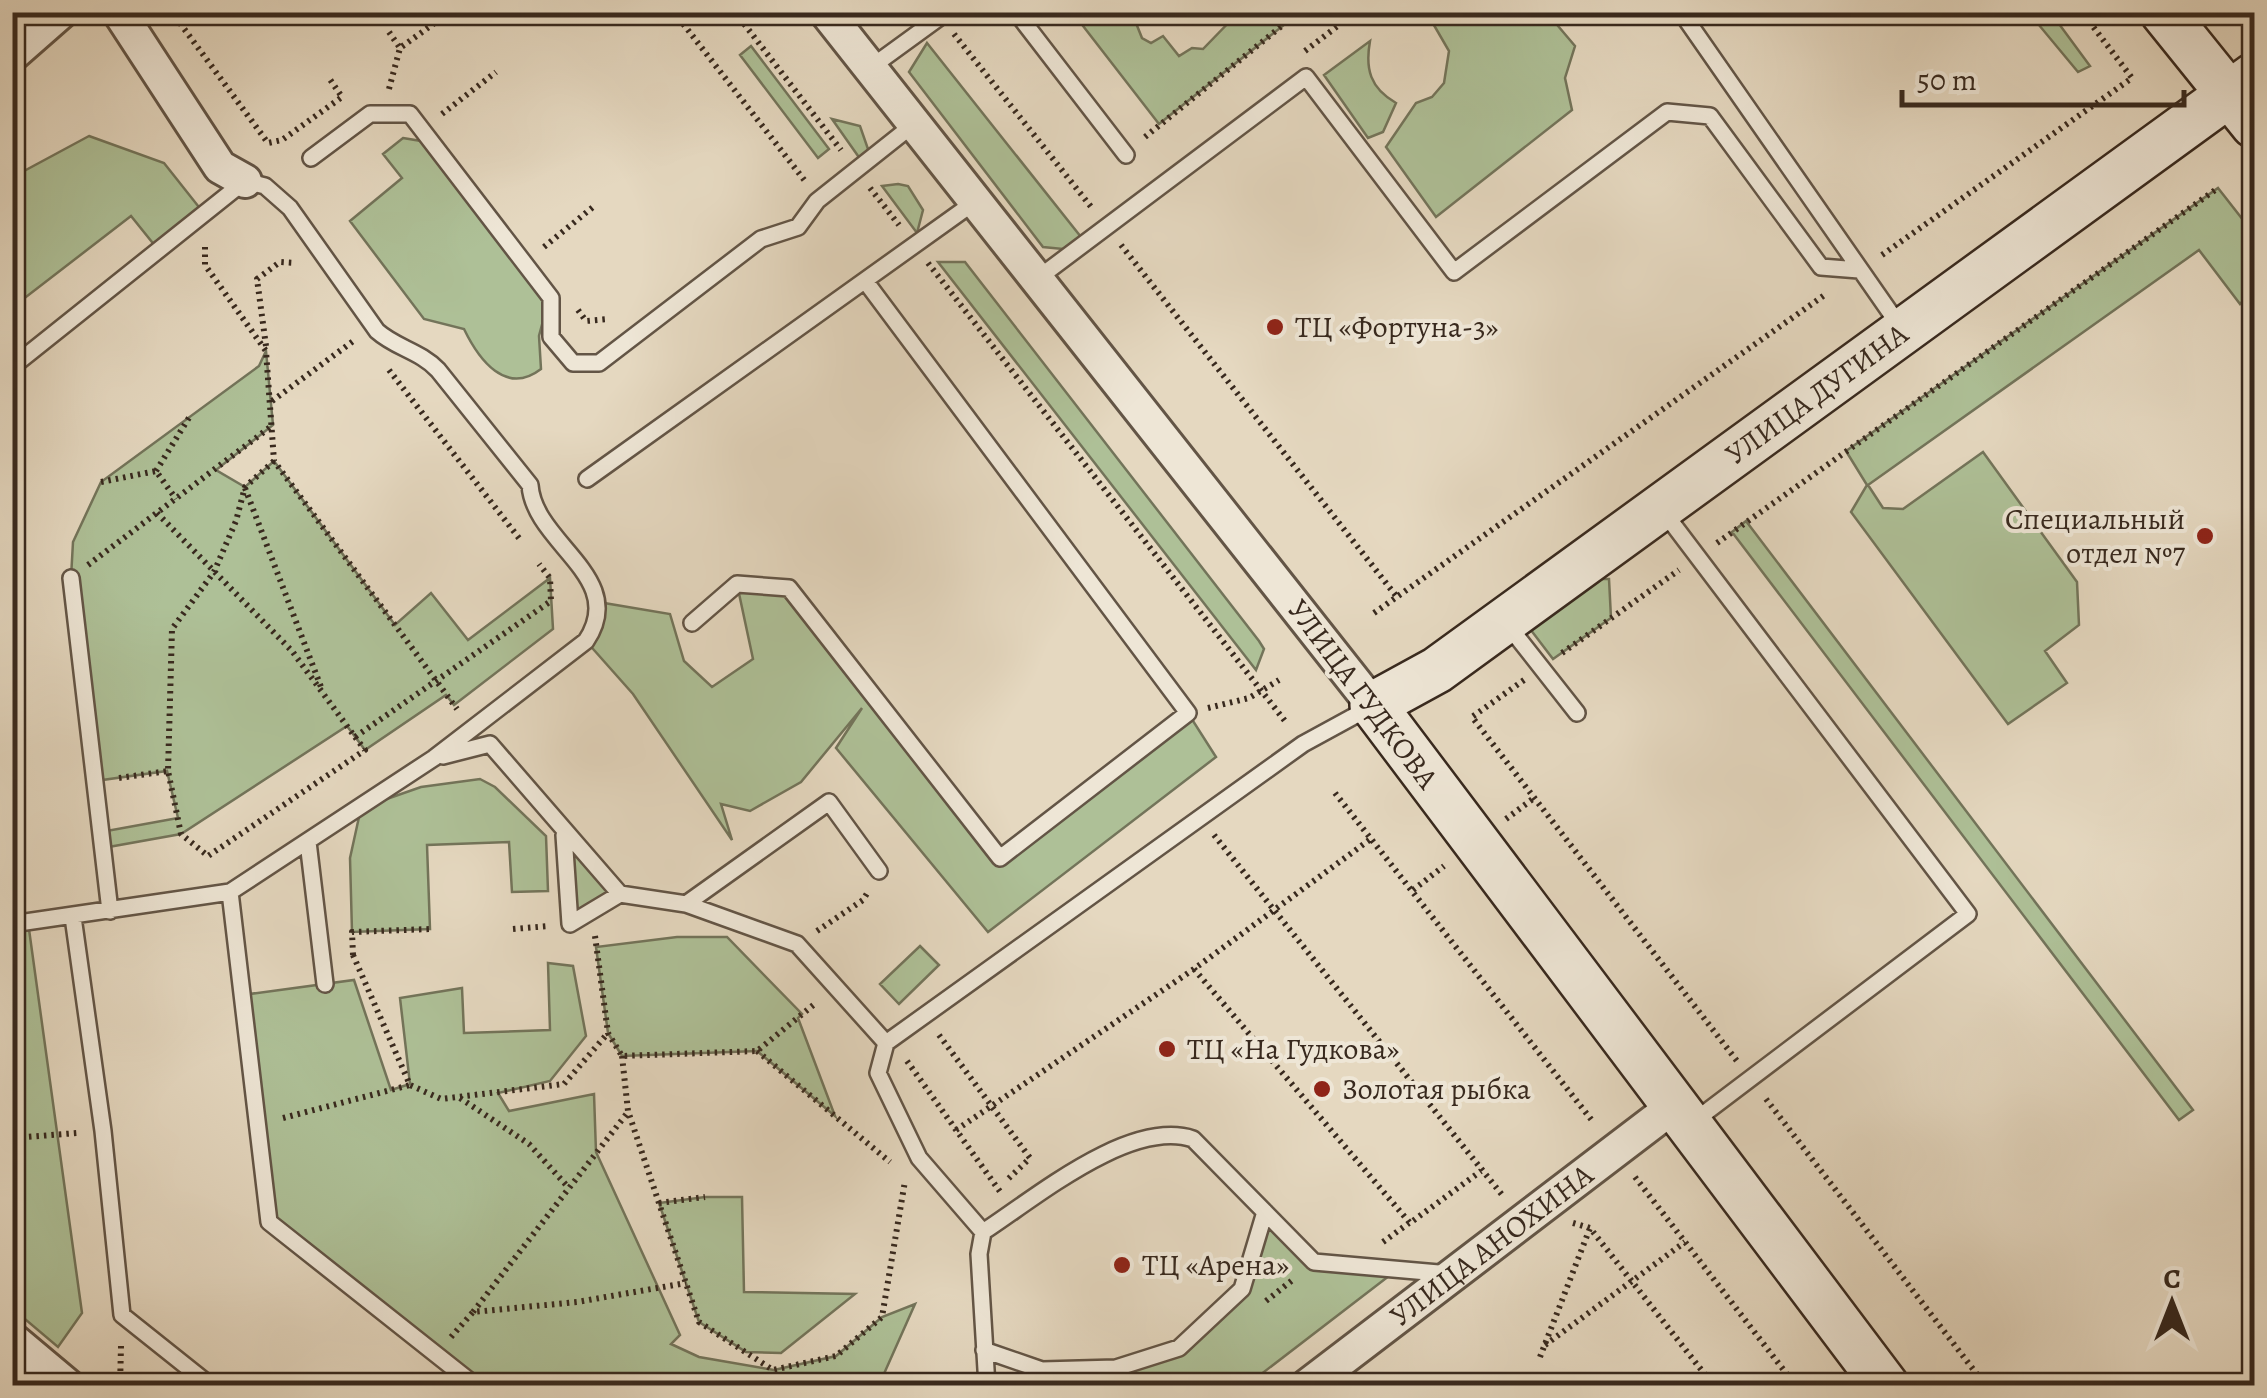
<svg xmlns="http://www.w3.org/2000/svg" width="2267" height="1398" font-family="Alegreya,serif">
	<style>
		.green { fill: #aec097; stroke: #73745a; stroke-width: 2.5 }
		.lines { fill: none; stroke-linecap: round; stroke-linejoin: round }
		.lane-casing { stroke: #635546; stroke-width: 20 }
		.street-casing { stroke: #635546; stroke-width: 38 }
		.secondary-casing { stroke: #38291e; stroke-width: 50 }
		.path { stroke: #38291e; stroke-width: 6; stroke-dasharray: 2.5 5; stroke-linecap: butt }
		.lane { stroke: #eee6d6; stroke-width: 15 }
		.street { stroke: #eee6d6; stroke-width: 32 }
		.secondary { stroke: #eee6d6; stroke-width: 45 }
		.poi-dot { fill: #8f2418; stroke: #eee6d6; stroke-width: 4 }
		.labels { text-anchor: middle; stroke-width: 8; stroke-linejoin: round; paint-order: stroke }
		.poi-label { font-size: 30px; fill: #38291e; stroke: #eee6d6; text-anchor: start }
		.street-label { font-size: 30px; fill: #38291e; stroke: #eee6d6 }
	</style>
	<rect width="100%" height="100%" fill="#e5d8c0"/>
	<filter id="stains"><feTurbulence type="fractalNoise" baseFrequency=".002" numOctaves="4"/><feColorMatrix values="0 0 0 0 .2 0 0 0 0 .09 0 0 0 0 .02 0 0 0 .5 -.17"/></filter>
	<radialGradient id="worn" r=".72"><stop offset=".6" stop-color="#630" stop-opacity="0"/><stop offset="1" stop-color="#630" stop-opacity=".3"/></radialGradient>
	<path class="green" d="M1073 13H1132L1142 38 1151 43 1163 36 1179 56 1192 48 1203 49 1238 13H1299L1159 124Z
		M1441 13H1547L1575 46 1565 78 1572 110 1436 217 1386 147 1416 103 1432 97 1444 83 1449 51 1431 20Z
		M2029 13H2051L2090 66 2078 72Z
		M1370 41C1365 69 1370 88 1396 103L1383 132 1368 138 1324 75Z
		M927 43 1081 237 1063 249 1043 247 909 72Z
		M751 46 829 149 818 158 740 55Z
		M832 119 860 126 868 149 863 163Z
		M89 136 164 163 206 216 160 252 131 216 13 307V177Z
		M403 138 427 142 543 293 547 306 539 336 541 369C506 396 479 360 464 329L424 319 350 221 402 178 383 154Z
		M898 184 908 186 923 210 917 233 882 186Z
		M2218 188 2254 234V288L2240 304 2199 250 1868 485 1883 508 1903 509 1983 452 2077 582 2079 625 2045 651 2067 683 2008 724 1851 512 1867 485 1846 451Z
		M938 262H965L1259 641 1264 649 1256 670Z
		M266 351 273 425 216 470 245 487 274 461 395 625 431 593 468 640 550 578 553 629 454 705 446 695 365 750 347 726 181 834 103 848 101 832 178 818 167 771 95 781 71 578 73 542 101 482 259 366Z
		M1746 521 2193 1110 2179 1120 1732 532Z
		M1593 579H1609L1611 618 1553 659 1524 621Z
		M737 584 789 588 1000 857 1188 713 1216 757 988 932 836 748 862 708 801 782 750 811 721 804 732 840 633 694 586 641 598 602 670 614 684 661 712 687 753 659Z
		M480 779 495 787 546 836 548 891 512 892 509 842 427 845 430 929 352 932 350 858 361 808 421 787Z
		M564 835 620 894 570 924Z
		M28 922 82 1313 58 1347 13 1309V924Z
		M677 937H727L802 1014 798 1018 835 1116 757 1051 622 1056 608 1033 596 947Z
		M920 946 939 965 899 1004 880 984Z
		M548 963 573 966 586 1036 550 1081 498 1093 509 1111 594 1094 596 1152 680 1335 671 1344 699 1357 774 1370 836 1356 882 1317 915 1304 879 1385H476L269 1222 242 995 354 980 391 1090 410 1084 400 998 462 988 464 1033 550 1030Z
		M705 1197H742L744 1292 855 1294 781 1353 746 1352 699 1322 659 1203Z
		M1265 1212 1315 1262 1398 1269 1247 1385H1020V1362L1116 1368 1179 1348 1242 1289Z"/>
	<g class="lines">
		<g class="lane-casing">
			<path id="lane" d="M1016 12 1126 155
				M1681 12 1901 328
				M870 68 947 12
				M311 158 370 114H410L551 298V337L573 363H599L761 239 798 227 817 201 914 124
				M1037 279 1306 77 1454 272 1667 112 1710 116 1821 267 1859 270
				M12 367 245 181 265 186 290 208 377 331C396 348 420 351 438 370L530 485C534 544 629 577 586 641L434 758 230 892 12 924
				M587 479 976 201
				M1663 511 1968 914 1693 1122
				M71 578 110 911
				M692 623 737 584 789 588 1000 858 1188 713 866 282
				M1507 624 1577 713
				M443 756 490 744 620 894 686 904 797 944 886 1043
				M564 835 570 924 620 894
				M308 842 325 984
				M230 892 269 1222 476 1386
				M686 904 829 802 879 871
				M73 917 103 1131 122 1315 211 1386
				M983 1232C1034 1199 1130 1118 1193 1139L1314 1262 1450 1274
				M984 1350 1042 1370 1116 1368 1179 1348 1242 1289 1265 1212
				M987 1386 979 1254 983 1232 919 1158 878 1073 886 1043 1303 744 1369 708"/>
		</g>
		<g class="street-casing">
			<g id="street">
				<path d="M119 12 220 167 245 181"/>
				<path d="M826 12 1373 705"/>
				<path d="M12 55 61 12"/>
				<path d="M12 1339 68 1386"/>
				<path id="s1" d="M1307 1386 1674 1106"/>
			</g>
		</g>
		<g class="secondary-casing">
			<g id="secondary">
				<path d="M2163 12 2254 125"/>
				<path id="s2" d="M1886 1386 1373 705 1437 670 2254 76"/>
			</g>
		</g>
		<path class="path" d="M178 12 174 15 268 143 282 140 342 97 329 78
			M674 12 805 181
			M735 12 841 150
			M389 32 400 48
			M954 34 1092 208
			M1305 51 1356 12
			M389 89 400 48 436 22V12
			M442 114 496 72
			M1145 137 1299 12
			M870 188 899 225
			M1121 245 1397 597
			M205 247V265L266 351 274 461 457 709
			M544 247 593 207
			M1882 255 2132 78 2082 12
			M928 263 1285 721
			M578 310 586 321 609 319
			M266 346 257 279 280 262 296 263
			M389 370 522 542
			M272 401 356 339
			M274 461 245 487 236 521 214 572 172 629 168 771 181 834 208 856 365 750 355 737
			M156 471 190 416
			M101 482 156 471 176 499
			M245 488 321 687
			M157 513 292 651 355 737 551 601 550 578 539 564
			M1717 543 2218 188
			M88 565 273 425
			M1374 613 1826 294
			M1562 653 1679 570
			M1524 680 1472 717 1737 1061
			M1208 708 1249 698 1279 680
			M119 778 168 771
			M1335 793 1594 1123
			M1506 819 1534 798
			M1214 835 1503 1196
			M1413 890 1444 866
			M513 929 549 926
			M817 931 863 900 869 890
			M595 936 608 1033 622 1056 757 1051 817 1002
			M353 955 410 1085 441 1099 564 1084 608 1033
			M353 955 352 932 430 929
			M1194 969 1410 1223 1481 1171
			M939 1035 1030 1158 1006 1181
			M757 1051 890 1162
			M622 1056 628 1111 699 1322 773 1370 836 1356 882 1317 905 1181
			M907 1061 1001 1193
			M460 1098 529 1144 568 1187
			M1766 1099 1986 1386
			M283 1118 410 1085
			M956 1130 1194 969 1372 838
			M14 1138 77 1133
			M1635 1177 1796 1386
			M659 1203 705 1197
			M1573 1223 1590 1228 1714 1386
			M1383 1242 1409 1223
			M1266 1301 1295 1278
			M473 1312 628 1112
			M451 1337 473 1312 577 1302 686 1283
			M1545 1345 1685 1242
			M1540 1357 1590 1228
			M120 1386 121 1346"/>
		<use href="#lane" class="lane"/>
		<use href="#street" class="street"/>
		<use href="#secondary" class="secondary"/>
	</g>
	<g class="poi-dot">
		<circle cx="1275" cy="327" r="10"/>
		<circle cx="2205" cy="536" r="10"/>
		<circle cx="1167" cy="1049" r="10"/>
		<circle cx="1322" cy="1089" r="10"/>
		<circle cx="1122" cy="1265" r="10"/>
	</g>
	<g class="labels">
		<g class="poi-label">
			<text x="1295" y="337">ТЦ «Фортуна-3»</text>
			<text x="2185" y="529" text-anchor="end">Специальный<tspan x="2185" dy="34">отдел №7</tspan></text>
			<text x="1187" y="1059">ТЦ «На Гудкова»</text>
			<text x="1342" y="1099">Золотая рыбка</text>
			<text x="1142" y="1275">ТЦ «Арена»</text>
		</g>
		<g class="street-label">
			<text dy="10" stroke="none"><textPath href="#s2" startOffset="1395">УЛИЦА ДУГИНА</textPath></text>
			<text transform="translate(1363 694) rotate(53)" y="10">УЛИЦА ГУДКОВА</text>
			<text dy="10" stroke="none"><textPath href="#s1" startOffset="232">УЛИЦА АНОХИНА</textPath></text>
		</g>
	</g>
	<rect width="2267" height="1398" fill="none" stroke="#e5d8c0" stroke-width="50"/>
	<rect x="15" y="15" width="2237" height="1368" fill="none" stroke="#38291e" stroke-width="5"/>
	<rect x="25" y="25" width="2217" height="1348" fill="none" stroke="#38291e" stroke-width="2.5"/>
	<g transform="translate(2172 1303)" stroke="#eee6d6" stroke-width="8" paint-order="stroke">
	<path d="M0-8L18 38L0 25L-18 38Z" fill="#38291e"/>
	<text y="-15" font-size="28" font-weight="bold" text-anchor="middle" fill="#38291e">С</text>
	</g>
	<path d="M1902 90v15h282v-15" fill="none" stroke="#38291e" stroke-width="5"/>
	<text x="1917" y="90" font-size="30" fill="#38291e" stroke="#eee6d6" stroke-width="8" paint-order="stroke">50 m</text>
	<rect width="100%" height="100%" filter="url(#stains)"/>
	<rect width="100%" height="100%" fill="url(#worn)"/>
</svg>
